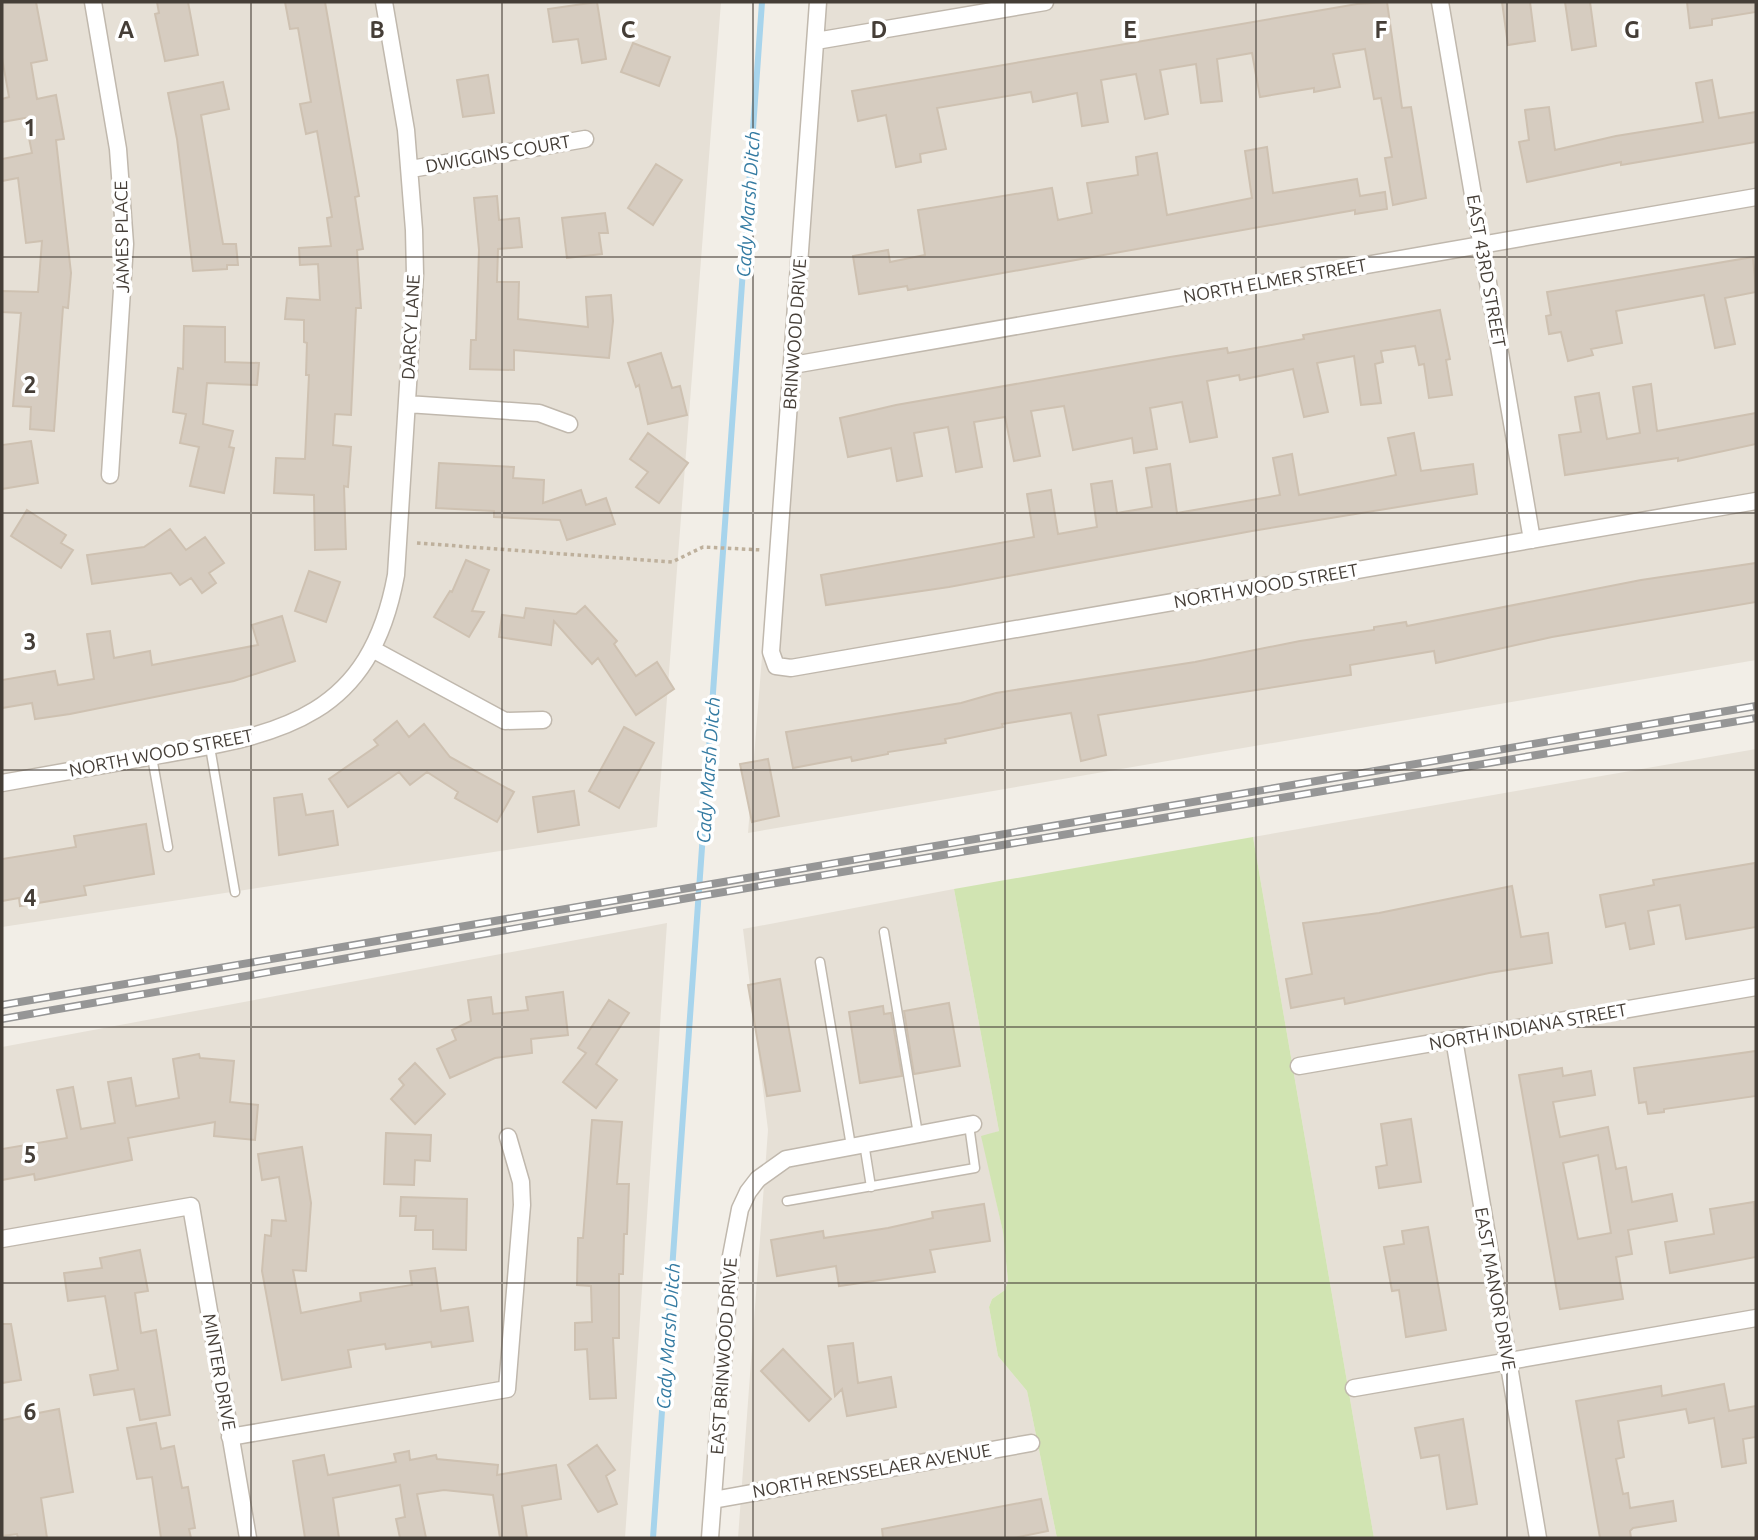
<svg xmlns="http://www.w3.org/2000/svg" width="1758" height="1540" font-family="Ubuntu,sans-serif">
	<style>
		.residential { fill: #e6e0d6 }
		.green { fill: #d1e4b2 }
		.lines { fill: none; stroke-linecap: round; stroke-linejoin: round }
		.stream { stroke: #a7d4ec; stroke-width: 6 }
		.building { fill: #d6ccc0; stroke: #cec1b1; stroke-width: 2; fill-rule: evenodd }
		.lane-casing { stroke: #c0b8ad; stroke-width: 11 }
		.street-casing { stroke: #c0b8ad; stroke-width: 19 }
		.path { stroke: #beb09c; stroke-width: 3.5; stroke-dasharray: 3.5 3.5; stroke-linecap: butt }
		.lane { stroke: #fff; stroke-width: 8 }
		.street { stroke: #fff; stroke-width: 16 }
		.rail-casing { stroke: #969696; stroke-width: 8 }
		.rail { stroke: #fff; stroke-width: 5; stroke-dasharray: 16; stroke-linecap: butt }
		.grid { fill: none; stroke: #453e37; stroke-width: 2; stroke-opacity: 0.55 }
		.labels { text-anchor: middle; stroke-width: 7; stroke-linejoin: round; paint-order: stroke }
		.street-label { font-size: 18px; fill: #453e37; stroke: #fff }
		.water-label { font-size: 19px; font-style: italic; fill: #347ba2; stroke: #fff }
		.grid-label { font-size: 23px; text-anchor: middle; font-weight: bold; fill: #453e37; stroke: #fff; stroke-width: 7; stroke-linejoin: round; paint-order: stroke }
	</style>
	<rect width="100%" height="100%" fill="#f2eee7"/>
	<path class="residential" d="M2 2H721L657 827 2 927Z
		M814 2H1756V660L748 833Z
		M1756 749V1538H1374L1253 837Z
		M954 889 999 1131 982 1137 1003 1232 1008 1281 1005 1290 992 1299 989 1307 998 1356 1027 1391 1057 1538H738L768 1130 743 929Z
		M667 923 625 1538H2V1047Z"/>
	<path class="green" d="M1253 837 1374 1538H1057L1027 1391 998 1356 989 1307 992 1299 1005 1290 1008 1281 1003 1232 981 1136 999 1131 954 889Z"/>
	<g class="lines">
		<path class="stream" d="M653 1538 762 2"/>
	</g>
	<path class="building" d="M2 2H36L47 60 31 63 37 99 56 95 64 139 56 140 71 273 68 308 63 307 54 431 30 429 31 407 13 406 21 313 2 312V291L38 292 42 241 26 243 18 178 2 181V159L32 153 25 118 2 122V99L9 97 2 58Z
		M157 2H188L198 55 165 61 155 14 159 13Z
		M285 2H325L359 196 355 197 363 249 357 250 361 308H356L351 415 335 414 333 445 351 447 348 487 344 486 346 549 315 550 314 495 274 493 276 458 305 459 309 375H306L307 343 304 342V320L285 319 287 298 320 300 318 264 300 265 299 248 331 246 327 218 332 217 317 131 306 134 300 104 311 102 298 28 290 29Z
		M597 2 606 59 582 63 578 39 553 42 548 9Z
		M1387 2 1402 108 1411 107 1426 198 1393 205 1385 158 1392 157 1381 98 1374 99 1365 49 1333 54 1340 87 1314 92V88L1260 97 1252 53 1217 59 1222 101 1201 103 1196 64 1160 70 1168 114 1145 119 1136 74 1101 80 1108 122 1082 126 1077 93 1033 102 1031 92 937 108 946 149 920 154 921 162 896 167 886 115 858 121 852 91 1357 4Z
		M1502 2H1530L1535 41 1508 45Z
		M1565 2H1590L1596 46 1572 50Z
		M1687 2H1756V12L1712 19V25L1690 28Z
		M633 43 670 57 659 86 621 72Z
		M488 75 494 113 463 117 457 80Z
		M1712 80 1719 118 1756 112V142L1621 165V162L1527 182 1519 142 1529 140 1525 110 1549 107 1555 150 1616 136 1703 122 1696 83Z
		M223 82 229 109 201 115 223 244H236L238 265H227V269L193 271 177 139 168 93Z
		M1267 147 1273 193 1357 179 1360 196 1385 192 1387 209 1355 214V210L908 290 907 286 859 294 853 256 888 250 890 262 925 255 918 210 1052 188 1058 220 1092 213 1087 183 1138 175 1136 157 1157 153 1167 215 1252 198 1245 151Z
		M656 164 682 180 653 225 628 208Z
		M497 196 499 220 519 218 522 247 498 249 497 282H519L518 319 588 327 586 297 611 295 613 321 609 358 514 350V370L470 369 471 340H476L479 250 474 198Z
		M605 213 608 233H599L602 254 567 258 562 218Z
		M1753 257 1756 292 1725 298 1735 344 1715 348 1704 295 1616 311 1622 343 1591 349 1593 355 1568 361 1561 332 1549 334 1546 316 1551 315 1547 292Z
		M1440 310 1450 359 1446 360 1452 395 1429 398 1424 364 1419 365 1415 346 1381 351 1383 362 1375 364 1381 403 1361 405 1354 356 1317 363 1328 412 1304 417 1293 369 1240 380 1239 375 1207 381 1217 437 1190 442 1182 402 1150 408 1157 449 1134 453 1132 438 1073 450 1064 406 1031 411 1040 456 1014 461 1005 417 974 422 982 467 956 472 948 427 914 433 922 476 897 481 891 448 848 457 840 418 896 405 1170 357 1227 348 1228 353 1304 339 1303 335Z
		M184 326 225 327V362L259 363 257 385 207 383 203 424 233 431 229 447 234 448 224 493 190 486 199 447 180 443 186 414 173 412 178 368 183 369Z
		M661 353 672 388 680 386 687 415 648 424 639 385 636 387 628 363Z
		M1651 384 1657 431 1756 413V444L1678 461V458L1565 475 1559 435 1581 432 1575 397 1599 393 1607 439 1640 433 1633 387Z
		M648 433 688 463 659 503 636 487 648 472 630 459Z
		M1414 433 1421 471 1473 464 1477 494 1252 531 949 587 826 605 821 575 1034 537 1027 494 1051 490 1058 534 1097 527 1091 484 1112 481 1117 513 1152 507 1146 468 1170 464 1177 513 1280 495 1273 458 1292 454 1299 495 1396 475 1388 438Z
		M31 441 38 483 2 489V445Z
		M439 463 514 467 513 478 544 480 543 503 581 490 586 505 606 498 615 524 567 540 560 520 494 517V511L436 508Z
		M27 510 66 535 61 543 73 550 61 568 11 536Z
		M170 529 186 550 205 537 224 563 209 573 216 583 202 593 191 578 180 585 171 573 92 584 87 555 144 547Z
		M466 560 489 570 472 611 484 612 469 637 434 617 450 591 452 592Z
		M1756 563V602L1552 637 1436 663 1434 651 1350 665 1351 675 1098 715 1106 755 1081 761 1071 713 1002 724 1003 727 945 739 946 743 888 752V754L852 761 851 757 793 768 786 732 961 703 996 693 1195 662 1300 641 1374 630V627L1406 622 1407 626 1641 580Z
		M309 571 340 582 326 622 295 611Z
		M585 606 617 641 614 644 636 676 657 662 674 689 636 715 598 658 592 664 554 621 551 645 499 637 502 615 524 618 526 608 576 614Z
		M282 616 295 661 234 681 70 714 35 719 32 703 2 708V680L55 671 58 685 94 679 87 634 110 631 114 658 150 651 152 665 258 645 252 625Z
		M397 721 409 737 424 724 450 757 514 792 497 822 455 798 458 792 427 772 410 785 399 772 348 807 329 779 378 745 374 740Z
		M624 727 654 743 619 808 589 791Z
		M768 759 779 816 752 822 740 764Z
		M574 791 579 825 538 832 533 797Z
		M302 794 306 815 333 811 338 845 279 855 274 798Z
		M146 824 154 874 84 886 86 895 20 906 19 898 2 901V859L76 847 74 836Z
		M1755 863 1756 927 1686 939 1680 905 1648 911 1654 944 1630 949 1625 923 1606 927 1600 895 1654 885 1653 880Z
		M1512 886 1521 937 1548 933 1552 963 1489 973 1345 1004 1344 998 1291 1008 1286 979 1312 974 1303 923 1379 913Z
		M780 979 800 1091 767 1096 748 985Z
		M563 992 568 1035 531 1039 532 1053 495 1058 450 1078 437 1049 456 1040 452 1030 471 1021 468 1000 491 997 493 1014 528 1010 526 997Z
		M609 1000 629 1013 596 1064 617 1080 596 1108 563 1082 586 1053 578 1048Z
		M949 1003 960 1066 914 1074 904 1011Z
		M883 1006 884 1014 891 1013 902 1076 860 1083 849 1012Z
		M1756 1051V1096L1664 1109V1112L1648 1114 1646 1102 1639 1103 1634 1068Z
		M199 1054 200 1058 234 1061 230 1102 258 1105 255 1140 214 1136 215 1122 128 1138 132 1160 35 1180 34 1174 2 1180V1149L67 1138 57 1090 73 1087 81 1129 115 1123 108 1082 131 1078 136 1106 179 1098 173 1059Z
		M415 1063 445 1094 415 1124 391 1099 404 1085 399 1079Z
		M1562 1068 1563 1076 1591 1071 1595 1095 1553 1102 1560 1137 1608 1127 1616 1169 1626 1167 1632 1202 1672 1194 1677 1221 1628 1230 1632 1254 1616 1257 1623 1299 1560 1309 1519 1075ZM1598 1155 1611 1233 1578 1239 1563 1163Z
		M1411 1119 1421 1182 1379 1188 1376 1167 1387 1165 1381 1124Z
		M592 1120 622 1122 617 1184H629L627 1234H624L623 1274H619V1338H613L616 1398 590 1399 587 1349 575 1350V1323L592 1322 591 1286 577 1285 578 1238H583Z
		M386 1133 431 1135 430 1161 415 1160 414 1185 384 1184Z
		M302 1147 311 1203 306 1271 293 1270 301 1313 361 1301 360 1293 412 1285 410 1271 435 1268 441 1311 468 1307 473 1341 432 1347 431 1342 386 1349 385 1344 348 1350 351 1367 282 1380 262 1271 265 1235 271 1236 272 1220 286 1221 279 1177 262 1180 258 1154Z
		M401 1197 467 1199 466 1250 433 1249V1230H415L416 1216H400Z
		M1754 1202 1756 1257 1670 1273 1665 1242 1714 1234 1710 1209Z
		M984 1204 990 1241 930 1250 935 1272 839 1286 836 1266 777 1276 771 1240 823 1231 824 1238 888 1228 933 1218 932 1212Z
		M1428 1227 1446 1330 1406 1337 1399 1290 1392 1291 1384 1247 1404 1244 1402 1231Z
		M140 1250 148 1291 135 1293 141 1333 156 1330 170 1415 140 1420 134 1389 94 1395 90 1375 118 1370 105 1296 68 1301 64 1273 102 1268 100 1258Z
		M2 1324H11L21 1380 2 1383Z
		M853 1343 858 1383 891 1377 896 1407 847 1416 842 1389 835 1396 828 1346Z
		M783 1349 831 1399 809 1421 761 1371Z
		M1724 1384 1729 1411 1756 1406V1437L1743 1439 1746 1463 1722 1467 1714 1418 1689 1423 1686 1409 1618 1421 1624 1457 1616 1459 1623 1494 1628 1493 1630 1508 1673 1501 1676 1521 1633 1528 1630 1531 1631 1538H1600L1576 1401 1661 1386 1662 1396Z
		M59 1409 73 1492 41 1498 47 1538H18L17 1534 2 1536V1420Z
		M1463 1419 1477 1504 1447 1509 1439 1455 1421 1458 1415 1428Z
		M156 1423 161 1449 174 1446 182 1488 188 1487 195 1528 189 1529 191 1538H161L152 1477 137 1479 127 1428Z
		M597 1445 615 1470 606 1476 617 1504 598 1512 568 1465Z
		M409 1451 410 1460 436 1455 437 1459 498 1465 497 1475 556 1465 561 1499 522 1506 527 1538H500L493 1495 444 1490 417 1494 426 1538H400L396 1519 405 1517 400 1485 333 1498 339 1538H305L293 1461 324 1455 328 1475 396 1462 394 1454Z
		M1041 1499 1048 1531 1014 1538H883L882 1529Z"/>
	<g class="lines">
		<g class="lane-casing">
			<path id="lane" d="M210 747 235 892
				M152 757 168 847
				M884 932 918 1134
				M820 962 851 1146
				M864 1143 871 1187
				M787 1201 975 1168 969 1125"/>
		</g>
		<g class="street-casing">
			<path id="street" d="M93 2 118 149 125 244 110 475
				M818 2 771 652 776 666 791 668 1756 501
				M1440 2 1532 540
				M816 41 1045 2
				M411 169 585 139
				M793 365 1756 197
				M407 404 539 413 569 424
				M374 650 505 721 543 720
				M2 783C54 774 107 764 160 755 285 734 370 716 396 575L415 274 414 230 406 130 384 2
				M1454 1039 1538 1538
				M1299 1066 1756 987
				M2 1239 191 1206 248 1538
				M1354 1388 1756 1318
				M230 1437 507 1389 522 1205 521 1182 508 1137
				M713 1500 1031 1443
				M710 1538 731 1256 740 1209 748 1192 758 1179 786 1159 973 1124"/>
		</g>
		<path class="path" d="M417 543 672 562 703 547 762 550"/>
		<use href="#lane" class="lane"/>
		<use href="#street" class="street"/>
		<g class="rail-casing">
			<path id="rail" d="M2 1005 1756 706
				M2 1019 688 898 1756 718"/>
		</g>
		<use href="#rail" class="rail"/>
	</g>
	<path class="grid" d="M251 2V1538M502 2V1538M753 2V1538M1005 2V1538M1256 2V1538M1507 2V1538M2 257H1756M2 513H1756M2 770H1756M2 1027H1756M2 1283H1756"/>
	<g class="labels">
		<g class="street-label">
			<text transform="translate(498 154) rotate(-10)" y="6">DWIGGINS COURT</text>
			<text transform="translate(122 237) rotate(-91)" y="6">JAMES PLACE</text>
			<text transform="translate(1486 271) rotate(80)" y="6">EAST 43RD STREET</text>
			<text transform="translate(1275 281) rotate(-10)" y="6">NORTH ELMER STREET</text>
			<text transform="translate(411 327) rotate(-87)" y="6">DARCY LANE</text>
			<text transform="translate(795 334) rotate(-86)" y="6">BRINWOOD DRIVE</text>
			<text transform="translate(1266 586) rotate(-10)" y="6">NORTH WOOD STREET</text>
			<text transform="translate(161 753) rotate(-11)" y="6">NORTH WOOD STREET</text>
			<text transform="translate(1528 1027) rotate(-10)" y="6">NORTH INDIANA STREET</text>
			<text transform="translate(1495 1289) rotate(80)" y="6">EAST MANOR DRIVE</text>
			<text transform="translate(724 1356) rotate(-86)" y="6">EAST BRINWOOD DRIVE</text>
			<text transform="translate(219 1372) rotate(80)" y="6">MINTER DRIVE</text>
			<text transform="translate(872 1471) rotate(-10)" y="6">NORTH RENSSELAER AVENUE</text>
		</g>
		<g class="water-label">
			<text transform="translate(748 204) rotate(-86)" y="7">Cady Marsh Ditch</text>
			<text transform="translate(708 770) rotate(-86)" y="7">Cady Marsh Ditch</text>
			<text transform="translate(668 1336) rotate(-86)" y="7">Cady Marsh Ditch</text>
		</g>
	</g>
	<g class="grid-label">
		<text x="126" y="38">A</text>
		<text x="377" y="38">B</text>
		<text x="628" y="38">C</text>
		<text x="879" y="38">D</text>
		<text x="1130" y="38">E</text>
		<text x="1381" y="38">F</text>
		<text x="1632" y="38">G</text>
		<text x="30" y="136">1</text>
		<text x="30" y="393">2</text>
		<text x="30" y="650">3</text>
		<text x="30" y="906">4</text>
		<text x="30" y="1163">5</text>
		<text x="30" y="1420">6</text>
	</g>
	<rect width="1758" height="1540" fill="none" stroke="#453e37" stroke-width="7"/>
</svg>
